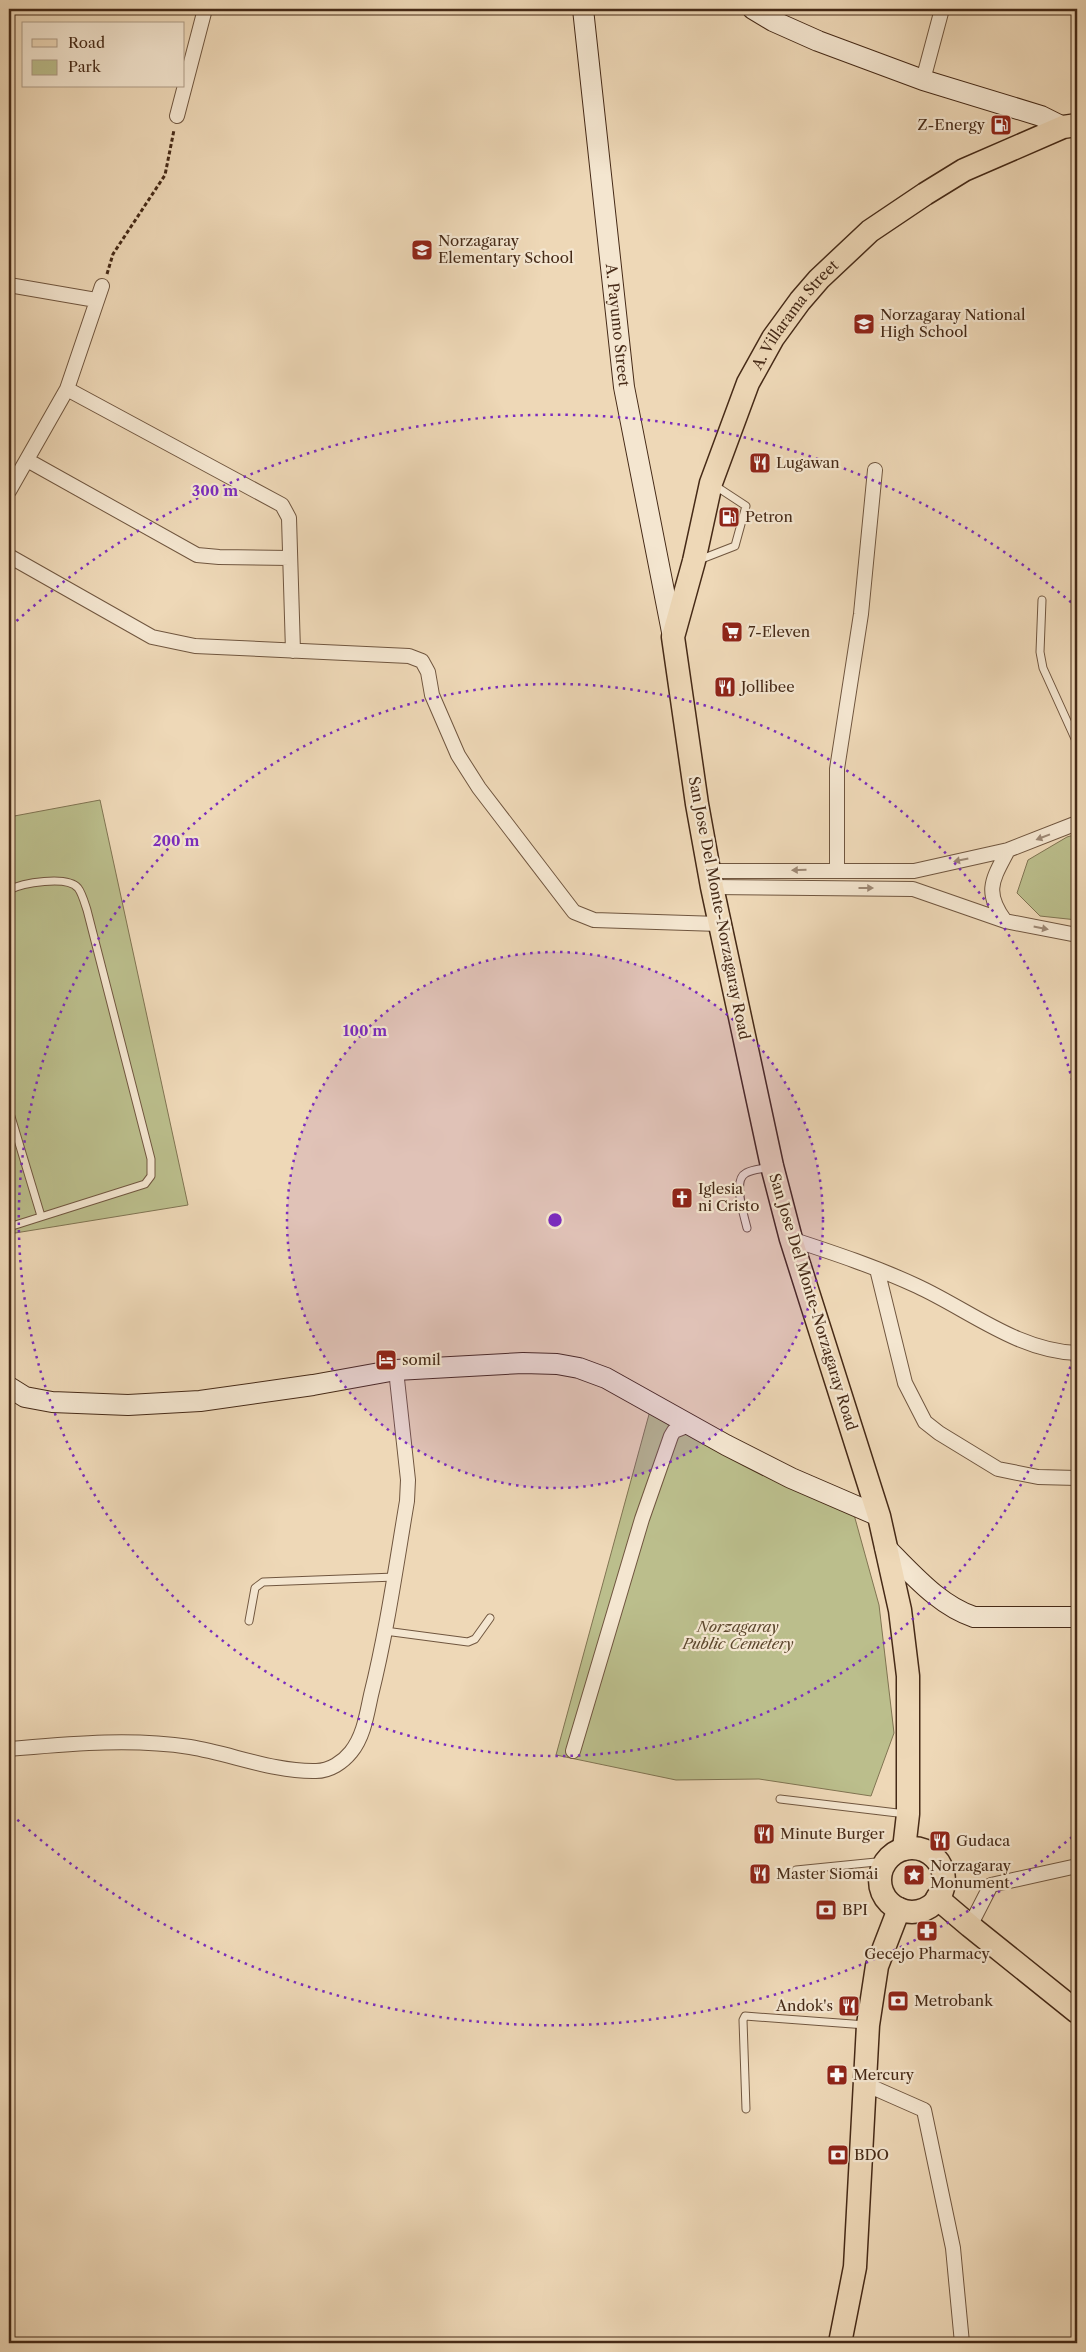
<svg xmlns="http://www.w3.org/2000/svg" width="1086" height="2352" font-family="'Libre Caslon Text',serif">
	<style>
		.green { fill: #bbbe8c; stroke: #807452 }
		.lines { fill: none; stroke-linecap: round; stroke-linejoin: round }
		.lane-casing { stroke: #70563f; stroke-width: 9 }
		.street-casing { stroke: #70563f; stroke-width: 16 }
		.secondary-casing { stroke: #462a17; stroke-width: 22 }
		.primary-casing { stroke: #462a17; stroke-width: 25 }
		.path { stroke: #462a17; stroke-width: 3; stroke-dasharray: 4 2.5; stroke-linecap: butt }
		.lane { stroke: #f4e6d0; stroke-width: 7 }
		.street { stroke: #f4e6d0; stroke-width: 14 }
		.secondary { stroke: #f4e6d0; stroke-width: 20 }
		.primary { stroke: #eed8b7; stroke-width: 22 }
		.oneway { fill: #9d8874 }
		.ring { fill: none; stroke: #7b2cbf; stroke-width: 2.5; stroke-dasharray: 2.5 5 }
		.labels { text-anchor: middle; stroke-width: 4.5; stroke-linejoin: round; paint-order: stroke }
		.poi-label { font-size: 15px; fill: #462a17; stroke: #f4e6d0; text-anchor: start }
		.street-label { font-size: 15px; fill: #462a17; stroke: #f4e6d0 }
		.park-label { font-size: 15px; font-style: italic; fill: #5d482e; stroke: #f4e6d0 }
		.centre { fill: #7b2cbf; stroke: #f4e6d0; stroke-width: 2.5 }
		.ring-label { font-size: 15px; text-anchor: middle; font-weight: bold; fill: #7b2cbf; stroke: #f4e6d0; stroke-width: 4.5; stroke-linejoin: round; paint-order: stroke }
	</style>
	<rect width="100%" height="100%" fill="#eed8b7"/>
	<filter id="stains"><feTurbulence type="fractalNoise" baseFrequency=".004" numOctaves="4"/><feColorMatrix values="0 0 0 0 .2 0 0 0 0 .09 0 0 0 0 .02 0 0 0 .5 -.17"/></filter>
	<radialGradient id="worn" r=".72"><stop offset=".6" stop-color="#630" stop-opacity="0"/><stop offset="1" stop-color="#630" stop-opacity=".3"/></radialGradient>
	<path class="green" d="M100 800 188 1205 9 1234V817Z
		M1077 834V920L1040 916 1017 893 1028 860 1067 837Z
		M651 1407 853 1511 879 1605 894 1733 871 1796 759 1779 676 1780 556 1755Z"/>
	<g class="lines">
		<g class="lane-casing">
			<path id="lane" d="M699 560 735 546 746 506 714 485
				M1042 600 1040 652 1043 668 1077 743
				M9 890C22 883 67 875 78 888 82 893 85 904 87 910L151 1159V1176L145 1184 9 1227
				M9 1110 41 1216
				M747 1228C744 1215 732 1180 746 1173 753 1169 763 1169 769 1167
				M249 1621 255 1588 263 1582 395 1577
				M385 1631 468 1642 475 1639 490 1618
				M780 1799 906 1814
				M796 1870 886 1861
				M746 2109 743 2020 745 2016 866 2025"/>
		</g>
		<g class="street-casing">
			<path id="street" d="M923 80 942 9
				M177 116 205 9
				M9 285 96 300
				M67 389 282 505 289 518 293 651
				M27 460 197 555 219 557 290 558
				M9 491 67 389 102 286
				M9 556 152 637 195 646 409 656 422 661 428 672 432 695 458 755 479 788 574 912 594 920 719 924
				M837 869V769L861 614 875 470
				M709 871H914L1008 850 1077 823
				M712 887 913 889 1005 921 1077 935
				M1005 921C983 891 993 879 1008 850
				M791 1239C834 1253 876 1267 917 1286 969 1310 1018 1351 1077 1353
				M877 1269 905 1383 925 1422 939 1433 998 1469 1038 1477 1077 1478
				M9 1749C69 1744 130 1738 190 1747 232 1754 274 1772 316 1771 330 1771 343 1762 351 1752 364 1736 367 1713 371 1695 387 1631 396 1566 407 1501L408 1480 396 1370
				M573 1751 642 1519 671 1436 674 1431 689 1425
				M970 1926 991 1885 1077 1866
				M865 2084 924 2110 953 2248 962 2343"/>
		</g>
		<g class="secondary-casing">
			<g id="secondary">
				<path id="s1" d="M583 9 624 387 673 637"/>
				<path d="M753 9 773 21 818 41 923 80 1041 116 1063 127"/>
				<path d="M9 1387 25 1397 52 1402 128 1405 200 1401 313 1385 396 1370 523 1363 557 1364 579 1368 606 1378 726 1445 791 1478 879 1516"/>
				<path d="M885 1547C912 1573 938 1605 974 1617H1077"/>
			</g>
		</g>
		<g class="primary-casing">
			<g id="primary">
				<circle cx="912" cy="1880" r="32"/>
				<path id="s2" d="M904 1849 908 1814V1676L900 1610 879 1516 791 1239 772 1166 712 887 697 804 673 637 694 561 711 483 748 383 773 338 800 301 819 279 870 231 925 194 964 170 1063 127 1077 125"/>
				<path d="M937 1898 970 1926 1077 2012"/>
				<path d="M840 2343 855 2267 868 2025 877 1966 899 1909"/>
			</g>
		</g>
		<path class="path" d="M107 274 113 254 165 175 174 130"/>
		<use href="#lane" class="lane"/>
		<use href="#street" class="street"/>
		<use href="#secondary" class="secondary"/>
		<use href="#primary" class="primary"/>
	</g>
	<defs><path id="oneway-solid" d="M-6-.8H1V-3.2L6.5 0L1 3.2V.8H-6Z" transform="scale(1.25)"/></defs>
	<g class="oneway">
		<use href="#oneway-solid" transform="translate(1043 837) rotate(159)"/>
		<use href="#oneway-solid" transform="translate(961 860) rotate(168)"/>
		<use href="#oneway-solid" transform="translate(799 870) rotate(179)"/>
		<use href="#oneway-solid" transform="translate(866 888)"/>
		<use href="#oneway-solid" transform="translate(1041 928) rotate(11)"/>
	</g>
	<circle cx="555" cy="1220" r="268" fill="#7b2cbf" fill-opacity=".12"/>
	<g class="ring">
		<circle cx="555" cy="1220" r="268"/>
		<path d="M1076 1345A536 536 0 1 1 1076 1095"/>
		<path d="M1072 1837A805 805 0 0 1 11 1814M11 626A805 805 0 0 1 1072 603"/>
	</g>
	<defs>
		<g id="fuel-square" transform="scale(1.125)"><rect x="-9" y="-9" width="18" height="18" rx="4" fill="#8f2418" stroke="#f4e6d0"/><path d="M-5.5-6h7V0h2V4h1.3V-2.5L3-4.5l.8-.8L6-3V5H2.5V1h-1V6h-7ZM-4.2-4.7v3.2H.2V-4.7Z" fill="#fff"/></g>
		<g id="school-square" transform="scale(1.125)"><rect x="-9" y="-9" width="18" height="18" rx="4" fill="#8f2418" stroke="#f4e6d0"/><path d="M0-5L7-2L0 1L-7-2ZM-4 1L0 2.5L4 1V4Q0 6-4 4Z" fill="#fff"/></g>
		<g id="restaurant-square" transform="scale(1.125)"><rect x="-9" y="-9" width="18" height="18" rx="4" fill="#8f2418" stroke="#f4e6d0"/><path d="M-5-6h1v4h1v-4h1v4h1v-4h1v5L-1.5 .5V6h-2V.5L-5-1ZM5-6V6H3V1.5H1.5Q1.5-4 5-6Z" fill="#fff"/></g>
		<g id="supermarket-square" transform="scale(1.125)"><rect x="-9" y="-9" width="18" height="18" rx="4" fill="#8f2418" stroke="#f4e6d0"/><path d="M-6-5.5h2.5l.6 2H6L4.5 2H-2.5L-4.4-4H-6ZM-1.5 3.2a1.3 1.3 0 1 0 .1 0ZM3 3.2a1.3 1.3 0 1 0 .1 0Z" fill="#fff"/></g>
		<g id="church-square" transform="scale(1.125)"><rect x="-9" y="-9" width="18" height="18" rx="4" fill="#8f2418" stroke="#f4e6d0"/><path d="M-1.2-6h2.4v3.5h3.3v2.4h-3.3V6h-2.4V-.1h-3.3v-2.4h3.3Z" fill="#fff"/></g>
		<g id="hotel-square" transform="scale(1.125)"><rect x="-9" y="-9" width="18" height="18" rx="4" fill="#8f2418" stroke="#f4e6d0"/><path d="M-6-4.5h1.5V1H6V5H4.5V3h-9V5H-6ZM-4 0a1.8 1.8 0 1 1 3.6 0ZM.5 0V-2.5h3Q6-2.5 6 0Z" fill="#fff"/></g>
		<g id="sight-square" transform="scale(1.125)"><rect x="-9" y="-9" width="18" height="18" rx="4" fill="#8f2418" stroke="#f4e6d0"/><path d="M0-6L1.8-2.2L6-1.7L2.9 1.2L3.7 5.4L0 3.3L-3.7 5.4L-2.9 1.2L-6-1.7L-1.8-2.2Z" fill="#fff"/></g>
		<g id="bank-square" transform="scale(1.125)"><rect x="-9" y="-9" width="18" height="18" rx="4" fill="#8f2418" stroke="#f4e6d0"/><path d="M-6-4H6V4H-6ZM0-2.3a2.3 2.3 0 1 0 0 4.6a2.3 2.3 0 1 0 0-4.6Z" fill="#fff"/></g>
		<g id="pharmacy-square" transform="scale(1.125)"><rect x="-9" y="-9" width="18" height="18" rx="4" fill="#8f2418" stroke="#f4e6d0"/><path d="M-2-6h4v4h4v4h-4v4h-4v-4h-4v-4h4Z" fill="#fff"/></g>
	</defs>
	<g fill-rule="evenodd">
		<use href="#fuel-square" x="1001" y="125"/>
		<use href="#school-square" x="422" y="250"/>
		<use href="#school-square" x="864" y="324"/>
		<use href="#restaurant-square" x="760" y="463"/>
		<use href="#fuel-square" x="729" y="517"/>
		<use href="#supermarket-square" x="732" y="632"/>
		<use href="#restaurant-square" x="725" y="687"/>
		<use href="#church-square" x="682" y="1198"/>
		<use href="#hotel-square" x="386" y="1360"/>
		<use href="#restaurant-square" x="764" y="1834"/>
		<use href="#restaurant-square" x="940" y="1841"/>
		<use href="#restaurant-square" x="760" y="1874"/>
		<use href="#sight-square" x="914" y="1875"/>
		<use href="#bank-square" x="826" y="1910"/>
		<use href="#pharmacy-square" x="927" y="1931"/>
		<use href="#bank-square" x="898" y="2001"/>
		<use href="#restaurant-square" x="849" y="2006"/>
		<use href="#pharmacy-square" x="837" y="2075"/>
		<use href="#bank-square" x="838" y="2155"/>
	</g>
	<g class="labels">
		<g class="poi-label">
			<text x="985" y="130" text-anchor="end">Z-Energy</text>
			<text x="438" y="246">Norzagaray<tspan x="438" dy="17">Elementary School</tspan></text>
			<text x="880" y="320">Norzagaray National<tspan x="880" dy="17">High School</tspan></text>
			<text x="776" y="468">Lugawan</text>
			<text x="745" y="522">Petron</text>
			<text x="748" y="637">7-Eleven</text>
			<text x="741" y="692">Jollibee</text>
			<text x="698" y="1194">Iglesia<tspan x="698" dy="17">ni Cristo</tspan></text>
			<text x="402" y="1365">somil</text>
			<text x="780" y="1839">Minute Burger</text>
			<text x="956" y="1846">Gudaca</text>
			<text x="930" y="1871">Norzagaray<tspan x="930" dy="17">Monument</tspan></text>
			<text x="776" y="1879">Master Siomai</text>
			<text x="842" y="1915">BPI</text>
			<text x="927" y="1959" text-anchor="middle">Gecejo Pharmacy</text>
			<text x="914" y="2006">Metrobank</text>
			<text x="833" y="2011" text-anchor="end">Andok's</text>
			<text x="853" y="2080">Mercury</text>
			<text x="854" y="2160">BDO</text>
		</g>
		<g class="street-label">
			<text dy="5" stroke="none"><textPath href="#s2" startOffset="1589">A. Villarama Street</textPath></text>
			<text dy="5" stroke="none"><textPath href="#s1" startOffset="318">A. Payumo Street</textPath></text>
			<text transform="translate(719 908) rotate(79)" y="5">San Jose Del Monte-Norzagaray Road</text>
			<text transform="translate(813 1302) rotate(73)" y="5">San Jose Del Monte-Norzagaray Road</text>
		</g>
		<g class="park-label">
			<text x="738" y="1632">Norzagaray<tspan x="738" dy="17">Public Cemetery</tspan></text>
		</g>
	</g>
	<circle cx="555" cy="1220" r="8" class="centre"/>
	<g class="ring-label">
		<text x="215" y="496">300 m</text>
		<text x="176" y="846">200 m</text>
		<text x="365" y="1036">100 m</text>
	</g>
	<rect width="1086" height="2352" fill="none" stroke="#eed8b7" stroke-width="30"/>
	<rect x="10" y="10" width="1066" height="2332" fill="none" stroke="#462a17" stroke-width="2.5"/>
	<rect x="15" y="15" width="1056" height="2322" fill="none" stroke="#462a17"/>
	<rect x="22" y="22" width="162" height="65" fill="#f4e6d0" stroke="#ae9b86"/>
	<rect x="32" y="39" width="25" height="8" fill="#eed8b7" stroke="#ae9b86"/>
	<text x="68" y="48" font-size="15" fill="#462a17">Road</text>
	<rect x="32" y="60" width="25" height="15" fill="#bbbe8c" stroke="#ae9b86"/>
	<text x="68" y="72" font-size="15" fill="#462a17">Park</text>
	<rect width="100%" height="100%" filter="url(#stains)"/>
	<rect width="100%" height="100%" fill="url(#worn)"/>
</svg>
